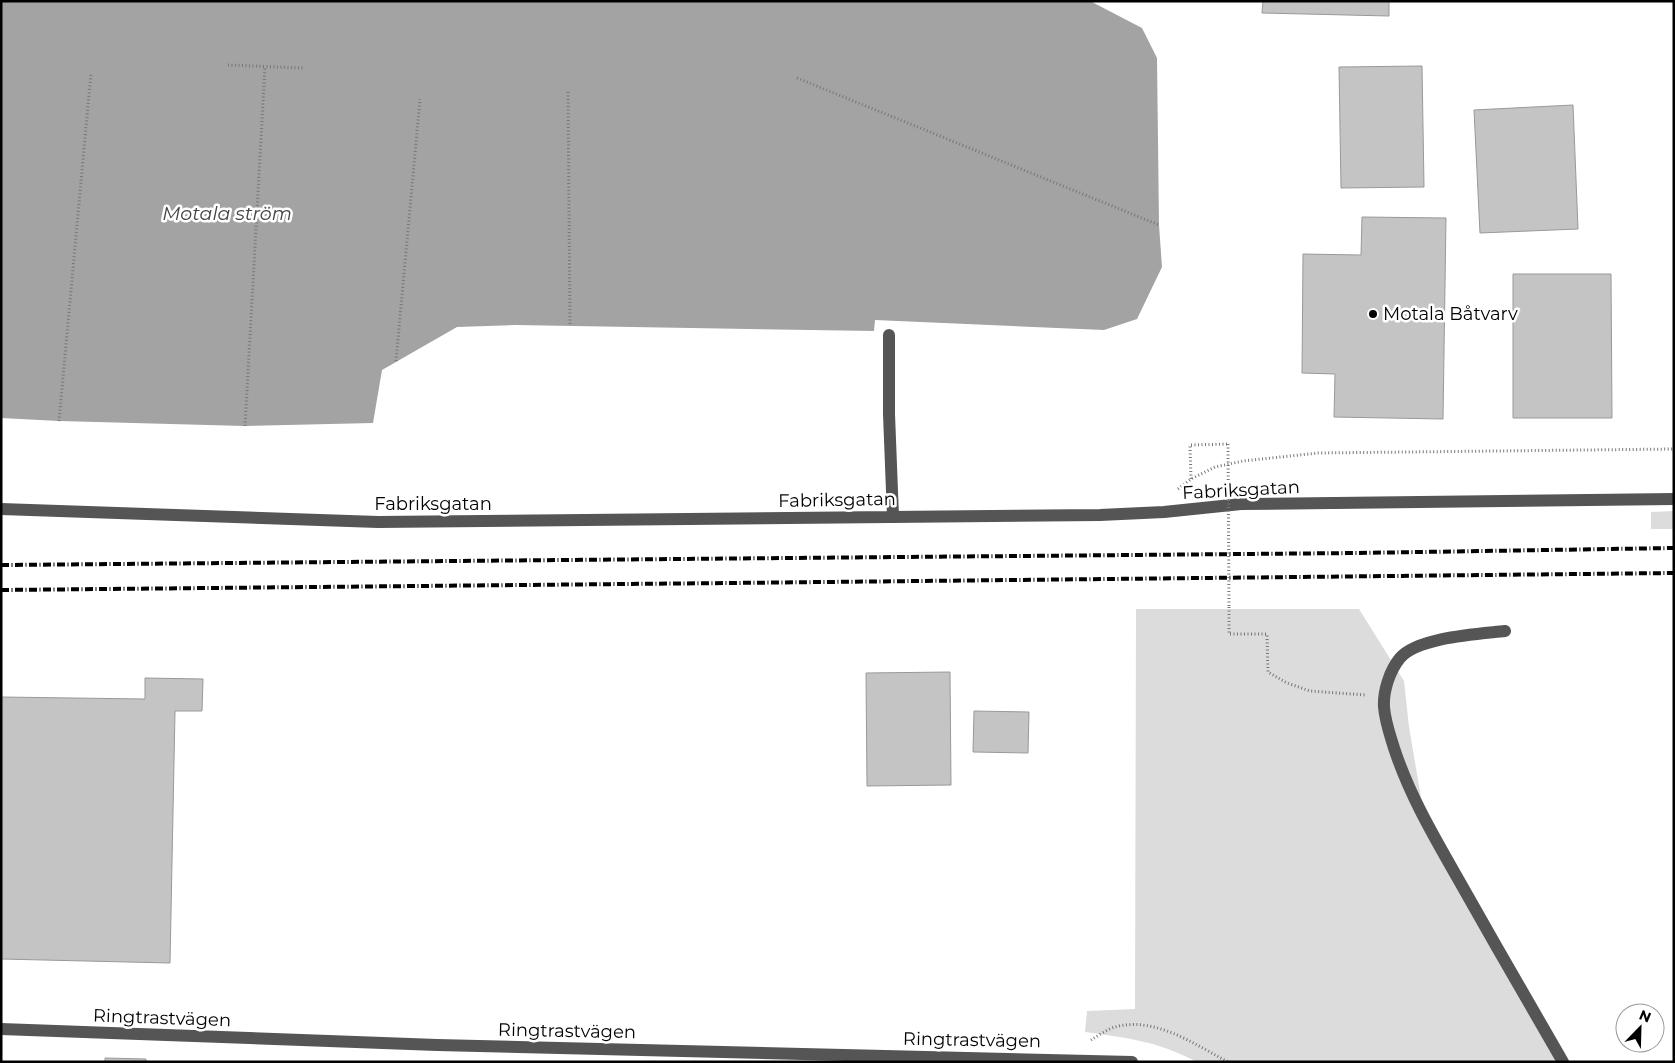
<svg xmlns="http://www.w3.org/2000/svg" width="1675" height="1063" font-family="Montserrat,sans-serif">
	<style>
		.green { fill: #dcdcdc }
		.water { fill: #a3a3a3 }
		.building { fill: #c4c4c4; stroke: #999 }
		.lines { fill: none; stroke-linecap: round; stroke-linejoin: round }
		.path { stroke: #777; stroke-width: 3; stroke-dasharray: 1 2.5; stroke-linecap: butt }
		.minor { stroke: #555; stroke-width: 12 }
		.rail { stroke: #000; stroke-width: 4; stroke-dasharray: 8 2.5 1 2.5; stroke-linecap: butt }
		.path-bridge { stroke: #777; stroke-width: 3; stroke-dasharray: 1 2.5; stroke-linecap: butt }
		.poi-dot { fill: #000; stroke: #fff; stroke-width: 2 }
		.labels { text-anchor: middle; stroke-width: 5; stroke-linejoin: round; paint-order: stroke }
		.poi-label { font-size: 18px; fill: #000; stroke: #fff; text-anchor: start }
		.street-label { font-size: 18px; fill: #000; stroke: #fff }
		.water-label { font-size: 19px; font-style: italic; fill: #444; stroke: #fff }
	</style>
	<rect width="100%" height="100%" fill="#fff"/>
	<path class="green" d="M1674 511V529H1651V512Z
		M1136 609H1359L1404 681 1409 727 1423 809 1562 1062H1197C1157 1041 1128 1038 1085 1032L1087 1011 1135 1009Z"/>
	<path class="water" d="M1 1H1090L1142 28 1157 58 1159 225 1162 267 1137 319 1104 330 875 320 874 331 515 325 457 327 382 370 373 423 245 426 59 421 1 418Z"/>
	<path class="building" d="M1263 1H1389V16L1262 13Z
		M1422 66 1424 187 1341 188 1339 67Z
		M1573 105 1578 229 1480 233 1474 110Z
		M1362 217 1446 218 1443 419 1334 417 1335 374 1302 373 1303 254 1361 255Z
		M1513 274H1611L1612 418H1513Z
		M950 672 951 785 867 786 866 673Z
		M145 678 203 679 202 711H175L170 963 1 959V697L145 699Z
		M974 711 1029 712 1028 753 973 752Z
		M105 1058 146 1059V1062H105Z"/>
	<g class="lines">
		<path class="path" d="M228 65 303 68
			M797 78 1159 225
			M568 92 570 326
			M396 361 420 99
			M59 421 91 73
			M245 426 265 67
			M1191 479 1190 445 1228 444
			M1178 489 1191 479 1215 467 1243 461 1318 453 1674 449
			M1229 607V634H1267L1268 672 1287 683 1310 691 1366 695
			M1091 1040C1098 1036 1107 1029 1115 1027 1155 1016 1194 1044 1228 1062"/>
		<path class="minor" d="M889 335V414L893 517
			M1 509 378 522 1100 515 1164 512 1241 504 1674 499
			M1505 631C1479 634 1418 637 1400 658 1390 670 1383 691 1384 707 1385 721 1390 735 1394 748 1409 794 1433 835 1457 877 1492 939 1527 1000 1563 1062
			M1 1029 437 1045 1132 1062"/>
		<path class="rail" d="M1 565 1356 553 1674 548
			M1 590 730 583 1674 573"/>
		<path class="path-bridge" d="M1228 444 1229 607"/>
	</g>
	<circle class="poi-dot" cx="1373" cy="314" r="5"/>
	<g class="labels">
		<g class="poi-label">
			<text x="1383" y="320">Motala Båtvarv</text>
		</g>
		<g class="street-label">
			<text transform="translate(1241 490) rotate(-3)" y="6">Fabriksgatan</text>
			<text transform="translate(837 500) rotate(-1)" y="6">Fabriksgatan</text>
			<text x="433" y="510">Fabriksgatan</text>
			<text transform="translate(162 1018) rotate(2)" y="6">Ringtrastvägen</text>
			<text transform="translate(567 1031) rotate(1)" y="6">Ringtrastvägen</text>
			<text transform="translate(972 1040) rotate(1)" y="6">Ringtrastvägen</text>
		</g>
		<g class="water-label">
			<text x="227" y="220">Motala ström</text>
		</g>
	</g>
	<rect width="1675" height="1063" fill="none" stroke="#000000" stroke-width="5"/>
	<g transform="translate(1640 1028) rotate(23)"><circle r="24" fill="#ffffff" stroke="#999999"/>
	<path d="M0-4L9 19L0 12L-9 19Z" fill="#000000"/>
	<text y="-8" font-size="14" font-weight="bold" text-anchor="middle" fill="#000000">N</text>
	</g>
</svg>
